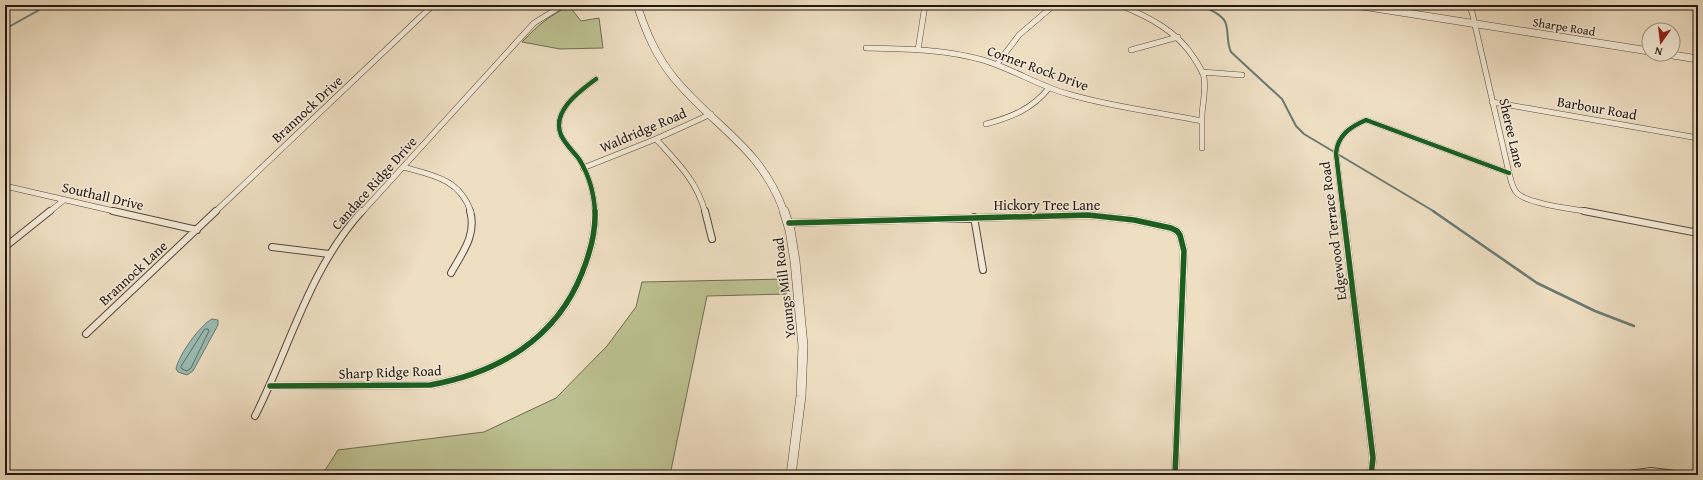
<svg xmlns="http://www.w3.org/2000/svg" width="1703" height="480" font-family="'Gentium Book Plus',serif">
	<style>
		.green { fill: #bcc090; stroke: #6f6c51 }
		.water { fill: #99bcb4; stroke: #697a73 }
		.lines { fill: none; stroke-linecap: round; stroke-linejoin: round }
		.shore { stroke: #5e6a63; stroke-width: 1 }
		.stream-far1 { stroke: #697a73; stroke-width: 2 }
		.stream { stroke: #697a73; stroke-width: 2.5 }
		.minor-far1-casing { stroke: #55493e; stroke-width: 6 }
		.minor-casing { stroke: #55493e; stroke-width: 8 }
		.tertiary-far1-casing { stroke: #55493e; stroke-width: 8 }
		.tertiary-casing { stroke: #55493e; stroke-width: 10 }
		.minor-far1 { stroke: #f4ead7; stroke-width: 5 }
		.minor { stroke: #f4ead7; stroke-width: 6 }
		.tertiary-far1 { stroke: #f4ead7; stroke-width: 7 }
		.tertiary { stroke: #f4ead7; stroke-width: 9 }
		.cycleway-far1-casing { stroke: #f4ead7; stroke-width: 6 }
		.cycleway-casing { stroke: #f4ead7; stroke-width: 8 }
		.cycleway-far1 { stroke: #1b5e20; stroke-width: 4.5 }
		.cycleway { stroke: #1b5e20; stroke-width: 5.5 }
		.labels { text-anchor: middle; stroke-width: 3; stroke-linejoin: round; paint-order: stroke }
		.far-street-label { font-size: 12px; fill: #221712; stroke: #f4ead7 }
		.street-label { font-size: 14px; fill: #221712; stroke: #f4ead7 }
	</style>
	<rect width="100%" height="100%" fill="#eedec2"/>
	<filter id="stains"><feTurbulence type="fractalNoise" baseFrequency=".005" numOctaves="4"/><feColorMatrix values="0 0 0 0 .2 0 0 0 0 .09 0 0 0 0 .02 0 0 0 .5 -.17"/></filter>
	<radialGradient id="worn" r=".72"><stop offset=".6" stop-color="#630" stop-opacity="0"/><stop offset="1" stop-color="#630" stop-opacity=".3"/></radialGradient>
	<path class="green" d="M569 6 581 21 599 18 603 48 560 49 522 42C538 25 548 17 569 6Z
		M786 279V294L707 296 670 475H363L361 473 358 475H322L338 450 484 432 556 398 607 346 636 307 642 282Z"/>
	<path class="water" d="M212 319 218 320V325L193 371 187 375 178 372 176 369C178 356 200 325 212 319Z"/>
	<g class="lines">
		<path class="shore" d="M205 329H208L209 331 191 368 187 371 182 369 181 367Z"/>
		<path class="stream-far1" d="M1201 5C1208 9 1224 15 1226 24 1229 34 1226 40 1231 52L1282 99 1296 126 1304 134 1435 212
			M5 29 48 5"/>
		<path class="stream" d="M1433 211 1537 283 1595 311 1634 326"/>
		<g class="minor-far1-casing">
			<path id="minor-far1" d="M1120 5C1149 17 1177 31 1194 58 1198 64 1202 70 1204 77 1206 89 1203 102 1202 114 1202 125 1202 137 1202 148
				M1468 5 1472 12 1509 173C1511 180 1512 188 1517 193 1528 204 1573 209 1590 212
				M866 48C905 49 945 49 983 60 1013 69 1039 86 1068 94 1112 107 1157 112 1202 121
				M918 50 925 5
				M1131 50 1178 37
				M997 64 1019 35 1054 5
				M1202 72 1242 75
				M1492 102 1698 138
				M986 124C1012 117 1032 109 1049 88
				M656 139C677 162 697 181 705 212
				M403 167C433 175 460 179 471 212
				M583 168 656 139 711 114
				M5 186 118 212
				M49 212 64 200
				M215 212 433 5
				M362 212 534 23 563 5
				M595 212C594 193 589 175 579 159 573 151 565 144 561 135 551 111 580 91 596 79
				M1343 212 1336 153C1338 135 1350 127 1366 120L1509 173"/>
		</g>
		<g class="minor-casing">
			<path id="minor" d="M113 211 197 230
				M705 211 712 239
				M1343 211 1373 458 1371 475
				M1584 211 1698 233
				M974 217 983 270
				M789 223 1088 215 1134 220 1171 228 1177 231 1180 235 1184 251 1175 475
				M5 247 50 211
				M272 247 329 254
				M451 273C462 253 477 235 470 211
				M86 334 216 211
				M270 386 430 385C498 373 556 339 582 273 590 253 596 233 595 211
				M255 416C290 347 309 269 362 211
				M1621 475 1651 471 1684 475"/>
		</g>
		<g class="tertiary-far1-casing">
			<path id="tertiary-far1" d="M637 5C646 32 656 56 674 78 714 127 761 147 784 212
				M1356 5 1649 51
				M1666 54 1698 59"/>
		</g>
		<g class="tertiary-casing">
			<path id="tertiary" d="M784 211 790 230 795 261 803 346 801 396 791 475"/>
		</g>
		<use href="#minor-far1" class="minor-far1"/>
		<use href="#minor" class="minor"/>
		<use href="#tertiary-far1" class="tertiary-far1"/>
		<use href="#tertiary" class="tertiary"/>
		<g class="cycleway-far1-casing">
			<path id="cycleway-far1" d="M595 212C594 193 589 175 579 159 573 151 565 144 561 135 551 111 580 91 596 79
				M1343 212 1336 153C1338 135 1350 127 1366 120L1509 173"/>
		</g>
		<g class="cycleway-casing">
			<path id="cycleway" d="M1343 211 1373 458 1371 475
				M789 223 1088 215 1134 220 1171 228 1177 231 1180 235 1184 251 1175 475
				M270 386 430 385C498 373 556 339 582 273 590 253 596 233 595 211"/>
		</g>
		<use href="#cycleway-far1" class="cycleway-far1"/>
		<use href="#cycleway" class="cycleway"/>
	</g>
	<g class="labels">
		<g class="far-street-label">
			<text transform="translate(1564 27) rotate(9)" y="4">Sharpe Road</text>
		</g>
		<g class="street-label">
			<text transform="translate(1038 68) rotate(20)" y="5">Corner Rock Drive</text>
			<text transform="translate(1597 108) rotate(10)" y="5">Barbour Road</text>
			<text transform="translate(307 109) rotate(-43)" y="5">Brannock Drive</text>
			<text transform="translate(643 130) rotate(-23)" y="5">Waldridge Road</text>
			<text transform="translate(1512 133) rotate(77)" y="5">Sheree Lane</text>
			<text transform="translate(374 183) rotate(-48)" y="5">Candace Ridge Drive</text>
			<text transform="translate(103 196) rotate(13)" y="5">Southall Drive</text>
			<text x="1047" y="210">Hickory Tree Lane</text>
			<text transform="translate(1333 231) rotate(-97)" y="5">Edgewood Terrace Road</text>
			<text transform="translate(133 273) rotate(-43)" y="5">Brannock Lane</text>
			<text transform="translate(784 288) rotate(-97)" y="5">Youngs Mill Road</text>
			<text transform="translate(390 372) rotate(-2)" y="5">Sharp Ridge Road</text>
		</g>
	</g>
	<rect width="1703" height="480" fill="none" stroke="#eedec2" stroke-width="20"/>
	<rect x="6" y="6" width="1691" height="468" fill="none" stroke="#221712" stroke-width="2"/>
	<rect x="10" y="10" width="1683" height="460" fill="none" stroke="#221712"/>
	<g transform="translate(1661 42) rotate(194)"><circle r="19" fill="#f4ead7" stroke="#a09688"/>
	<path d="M0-3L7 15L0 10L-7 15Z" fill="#8f2418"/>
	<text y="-6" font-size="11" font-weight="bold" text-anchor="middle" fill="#221712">N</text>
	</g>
	<rect width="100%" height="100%" filter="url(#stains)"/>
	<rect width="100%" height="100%" fill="url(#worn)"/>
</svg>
